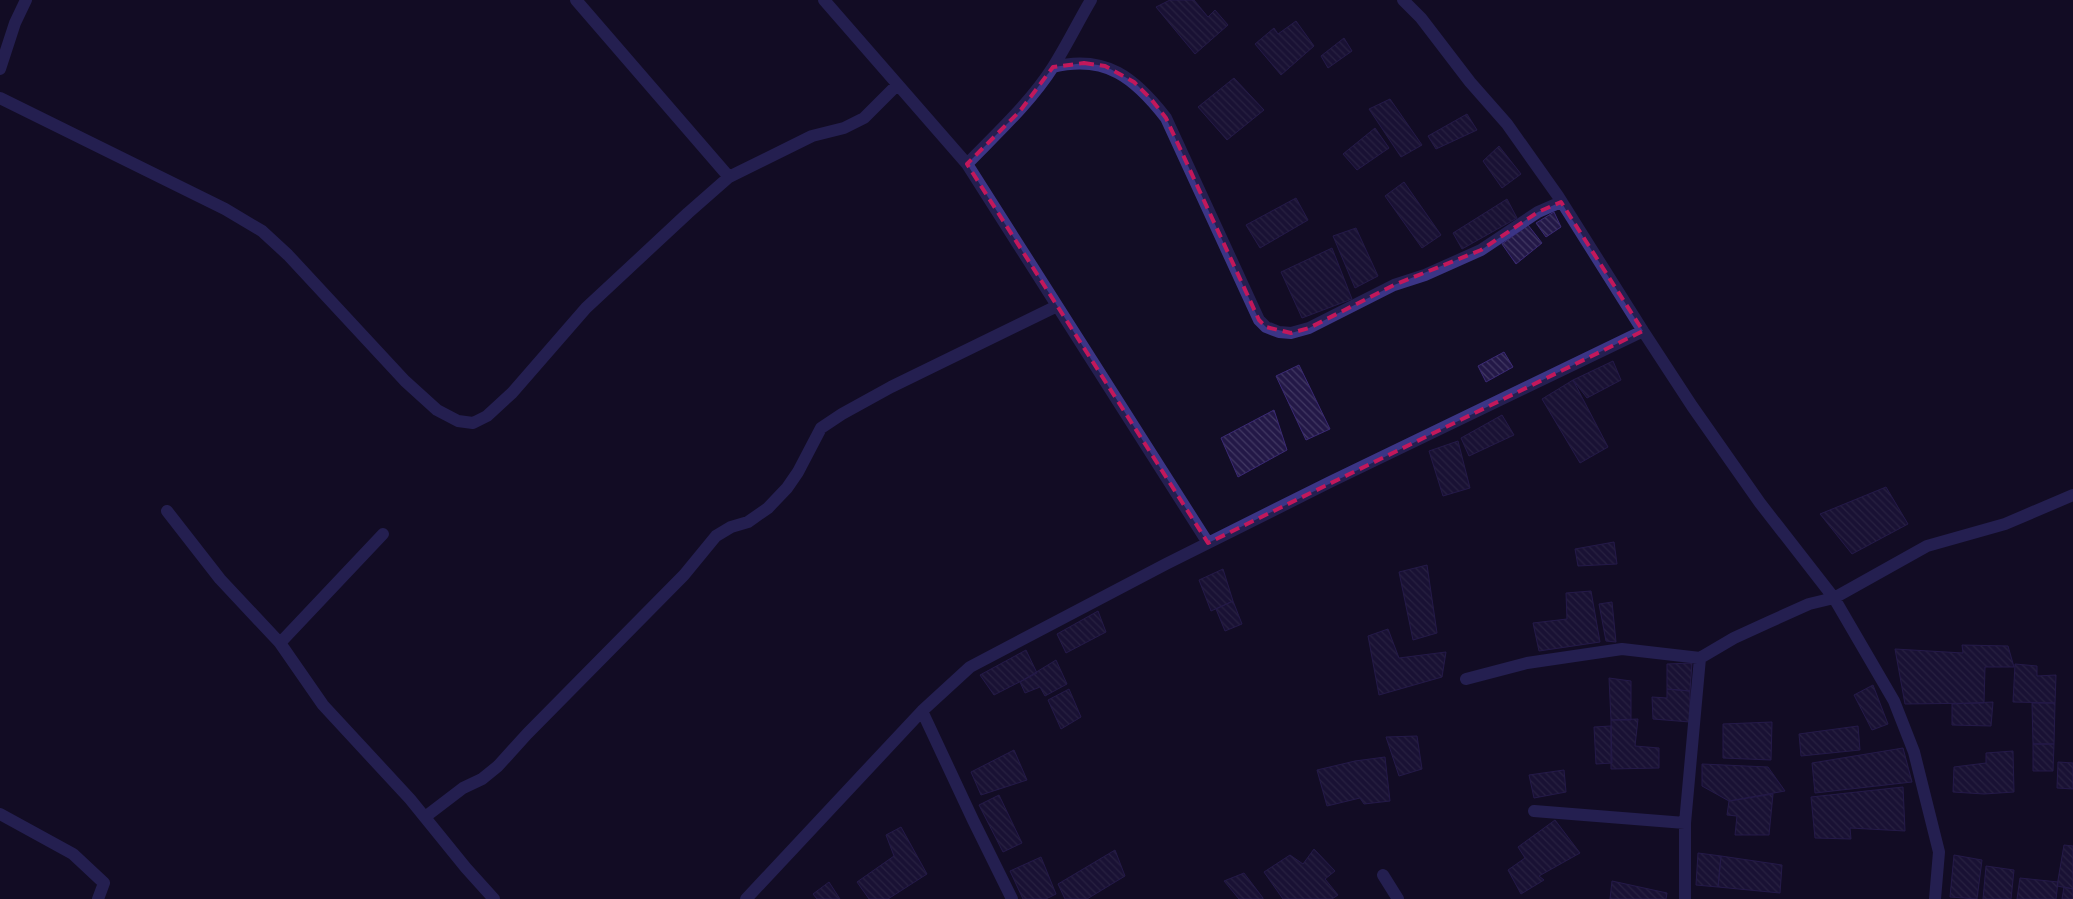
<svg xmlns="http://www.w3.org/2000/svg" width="2073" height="899" font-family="'DejaVu Sans',sans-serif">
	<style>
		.building { fill: url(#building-back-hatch); stroke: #3a2974 }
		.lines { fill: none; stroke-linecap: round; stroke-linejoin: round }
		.minor { stroke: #3b3586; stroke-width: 12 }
		.marked { fill: none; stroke: #c2185b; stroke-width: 4; stroke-dasharray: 10 6; stroke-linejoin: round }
	</style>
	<defs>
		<pattern id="building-back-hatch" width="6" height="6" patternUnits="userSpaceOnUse" patternTransform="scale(1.25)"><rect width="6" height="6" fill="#231847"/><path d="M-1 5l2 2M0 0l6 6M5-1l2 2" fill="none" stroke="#423963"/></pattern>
	</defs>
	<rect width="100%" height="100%" fill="#120d25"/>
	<path class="building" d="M1170 0H1194L1208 17 1215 10 1228 25 1195 54 1156 7Z
		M1296 21 1314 46 1281 75 1255 44 1274 28 1278 34Z
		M1344 38 1352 51 1328 68 1321 56Z
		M1234 78 1264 110 1227 140 1198 107Z
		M1390 99 1422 145 1401 157 1369 109Z
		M1467 114 1477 130 1436 149 1428 136Z
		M1375 128 1389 148 1357 170 1343 154Z
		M1499 146 1521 174 1502 188 1483 161Z
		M1404 182 1441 235 1422 248 1385 196Z
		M1296 198 1308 220 1260 248 1246 225Z
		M1507 199 1517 218 1462 249 1453 233Z
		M1554 212 1561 227 1546 237 1536 223Z
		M1528 225 1542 243 1516 264 1502 244Z
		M1356 228 1378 276 1355 288 1333 236Z
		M1332 248 1352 299 1302 318 1281 272Z
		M1504 352 1513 367 1486 382 1478 366Z
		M1613 361 1621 380 1587 398 1573 380Z
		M1299 365 1330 429 1306 440 1276 376Z
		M1573 380 1608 447 1580 463 1542 399Z
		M1274 410 1287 450 1238 477 1221 438Z
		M1502 415 1514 435 1469 456 1461 438Z
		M1458 441 1470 488 1443 496 1429 451Z
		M1886 487 1908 524 1852 554 1820 514Z
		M1614 542 1617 564 1578 566 1575 549Z
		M1427 565 1437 633 1413 640 1399 572Z
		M1223 569 1233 601 1211 611 1199 580Z
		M1591 591 1600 642 1539 651 1533 623 1567 619 1566 593Z
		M1233 601 1242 624 1225 631 1216 609Z
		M1612 602 1616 642 1606 641 1599 604Z
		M1098 611 1106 632 1066 653 1057 634Z
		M1388 629 1399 658 1446 652 1442 677 1379 695 1368 636Z
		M1962 645 2008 646 2014 667H1985L1984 703 1905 704 1895 649 1963 653Z
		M1026 650 1037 673 994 695 980 675Z
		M1056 660 1067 684 1045 696 1040 687 1025 693 1020 682Z
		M1692 663 1690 691 1667 689V664Z
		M2015 664 2037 666V676L2056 675 2055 703 2013 702Z
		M1609 678 1631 681V720H1611Z
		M1873 685 1888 724 1872 730 1854 695Z
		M1069 689 1081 717 1061 729 1048 700Z
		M1667 689 1690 691V722L1653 719 1652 697 1667 698Z
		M1993 702 1991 726 1952 725V704Z
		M2032 703H2055L2054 744H2033Z
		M1638 719 1635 746 1659 748V768L1611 769V720Z
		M1772 722 1771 760 1723 758V724Z
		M1611 726 1612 763 1596 764 1594 727Z
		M1858 726 1860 750 1801 756 1799 734Z
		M1417 736 1422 769 1399 776 1386 737Z
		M2033 744H2054L2053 771H2033Z
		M1903 748 1912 782 1815 793 1812 763Z
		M1014 750 1027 780 981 795 971 772Z
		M2013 751 2014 792 1984 794 1953 792 1954 767 1986 763V753Z
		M1385 757 1390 801 1364 804 1360 798 1327 806 1317 770 1355 761Z
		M2058 762 2073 763V789L2057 788Z
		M1702 764 1768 767 1785 791 1729 801 1702 786Z
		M1564 770 1566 792 1534 798 1529 775Z
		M1903 787 1905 831 1850 828 1851 839 1815 838 1811 797Z
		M1773 794 1769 835H1735L1737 816 1727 815 1729 801Z
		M999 795 1022 843 1003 852 979 805Z
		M1555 820 1580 853 1539 876 1544 880 1521 894 1508 870 1525 858 1518 847Z
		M901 827 927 874 888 899H869L857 882 894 856 886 835Z
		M2064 845 2073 846V889L2057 886Z
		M1314 849 1335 871 1325 879 1338 895 1332 899H1283L1264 872 1290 855 1303 864Z
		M1115 850 1125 876 1087 899H1065L1058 884Z
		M1698 853 1721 856 1718 887 1696 885Z
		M1954 855 1982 860 1977 899 1950 897Z
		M1721 856 1782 865 1780 893 1718 887Z
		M1041 857 1056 894 1046 899H1023L1010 871Z
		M1986 866 2014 870 2011 899H1983Z
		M1244 873 1263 898V899H1239L1224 881Z
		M2020 878 2058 882 2056 899H2017Z
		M1612 881 1667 893 1666 899H1610Z
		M829 882 840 899H817L813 894Z
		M2064 887 2073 889V899H2062Z"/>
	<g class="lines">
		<path class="minor" d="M576 0 729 177
			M824 0 967 164 1208 543
			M1403 0 1421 18 1470 82 1507 124 1558 196 1643 331
			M1053 67C1106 54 1135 78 1166 118L1259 320 1266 327 1279 332 1291 333 1309 328 1394 285 1425 275 1481 250 1538 212 1561 202
			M0 69 15 23 26 0
			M0 98 225 209 262 231 288 255 405 381 437 410 458 421 473 423 487 416 512 393 586 308 688 213 729 177 812 136 844 128 864 118 897 85
			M967 164C997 133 1030 103 1053 67 1067 45 1078 22 1091 0
			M167 511 220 579 280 643 323 705 410 799 466 868 494 899
			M280 643 383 534
			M1466 679 1527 663 1622 649 1700 658 1734 638 1769 622 1809 604 1834 598 1927 546 2005 524 2073 495
			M922 711 973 820 1012 899
			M1534 811 1685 823
			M0 814 73 854 104 883 98 899
			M425 817 463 788 482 779 498 766 527 734 684 575 716 536 731 527 748 522 768 508 787 488 798 472 821 428 842 414 891 387 1057 306
			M1383 875 1398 899
			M746 899 922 711 970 667 1166 564 1330 482 1643 331 1692 406 1760 503 1834 598 1894 701 1914 752 1939 852 1935 899
			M1685 899V823L1700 658"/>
	</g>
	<path d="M0 0H2073V899H0ZM1084 63 1105 66 1134 82 1151 99 1166 118 1259 320 1266 327 1291 333 1309 328 1394 285 1481 250 1538 212 1561 202 1643 331 1208 543 967 164 1020 111 1053 67Z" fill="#120d25" fill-opacity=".55" fill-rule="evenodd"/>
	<path class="marked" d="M1084 63 1105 66 1134 82 1151 99 1166 118 1259 320 1266 327 1291 333 1309 328 1394 285 1481 250 1538 212 1561 202 1643 331 1208 543 967 164 1020 111 1053 67Z"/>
</svg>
